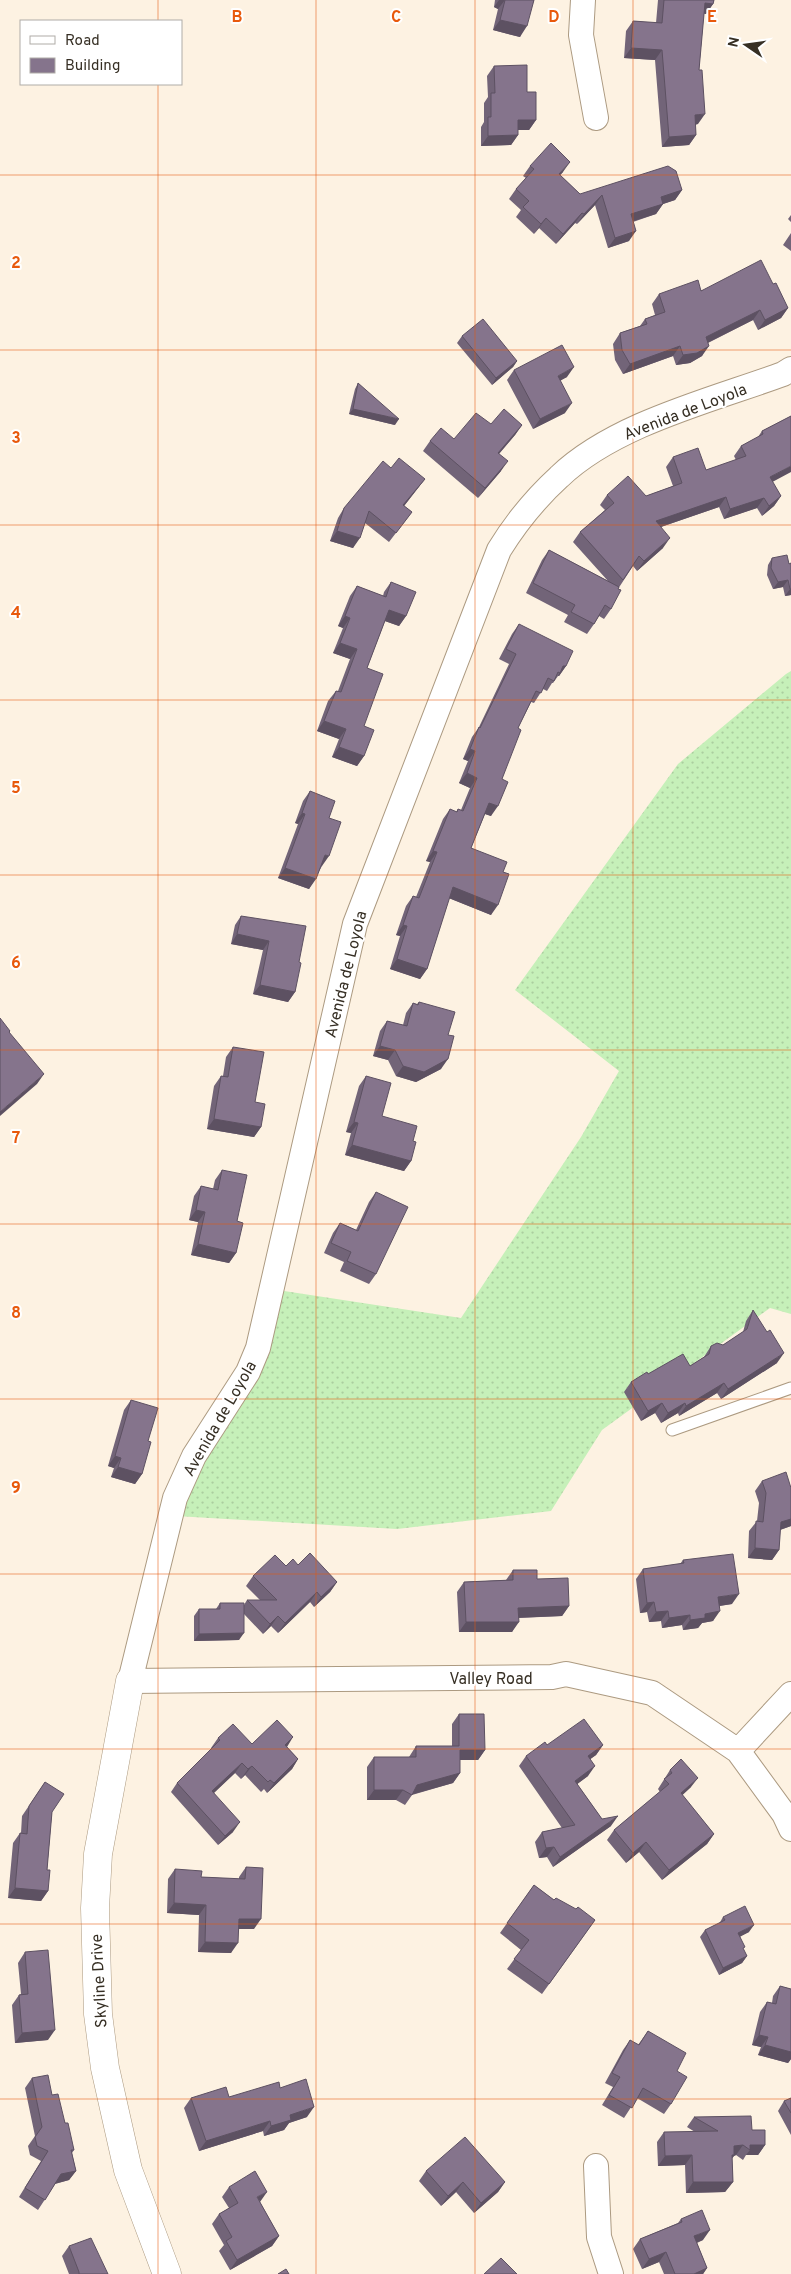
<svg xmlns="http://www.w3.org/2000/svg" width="791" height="2274" font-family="Overpass,sans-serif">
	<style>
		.grass { fill: url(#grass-dots) }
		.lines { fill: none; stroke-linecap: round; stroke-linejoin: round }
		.service-casing { stroke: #ac9a81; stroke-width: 13 }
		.minor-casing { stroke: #ac9a81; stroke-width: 26 }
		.tertiary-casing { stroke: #ac9a81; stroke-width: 29 }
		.service { stroke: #fff; stroke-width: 11 }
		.minor { stroke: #fff; stroke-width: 24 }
		.tertiary { stroke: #fff; stroke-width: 28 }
		.wall { fill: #726478 }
		.shaded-wall { fill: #5d5162 }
		.building { fill: #85748c; stroke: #5d5162 }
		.grid { fill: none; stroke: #e8590c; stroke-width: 1; stroke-opacity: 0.55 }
		.labels { text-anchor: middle; stroke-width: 4; stroke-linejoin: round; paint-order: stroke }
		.street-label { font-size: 16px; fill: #362f24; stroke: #fff }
		.grid-label { font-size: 16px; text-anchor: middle; font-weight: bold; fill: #e8590c; stroke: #fff; stroke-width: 4; stroke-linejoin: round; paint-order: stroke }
	</style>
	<defs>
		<pattern id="grass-dots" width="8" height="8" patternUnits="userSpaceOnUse" patternTransform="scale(1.25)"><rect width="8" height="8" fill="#c6f0b9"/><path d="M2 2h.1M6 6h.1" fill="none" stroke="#abce9f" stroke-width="1.8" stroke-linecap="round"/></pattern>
	</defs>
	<rect width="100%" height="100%" fill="#fdf2e2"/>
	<path class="grass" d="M791 671V1314L770 1308 602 1430 551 1511 397 1529 159 1515 248 1372 271 1289 461 1318 581 1137 619 1071 515 990 678 764 786 674Z"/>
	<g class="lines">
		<g class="service-casing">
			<path id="service" d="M672 1430 791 1388"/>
		</g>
		<g class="minor-casing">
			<path id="minor" d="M583 0 581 35 596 118
				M791 369 783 374C712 400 614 424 559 477 536 498 515 524 499 550L355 924 258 1348 248 1372 194 1456 175 1498 130 1681 552 1677 566 1674 652 1693 738 1751 784 1814 791 1829
				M738 1751 791 1694
				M596 2166 599 2237 611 2274"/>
		</g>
		<g class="tertiary-casing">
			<path id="tertiary" d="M130 1681 98 1854 95 1908 98 2014 105 2068 128 2170 167 2274"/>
		</g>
		<use href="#service" class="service"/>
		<use href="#minor" class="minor"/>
		<use href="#tertiary" class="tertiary"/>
	</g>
	<path class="wall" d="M495 0H534L520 37 493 30 498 9 494 7Z
		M658 0H714L713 4 706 14 704 13 699 70 698 124 695 125 696 135 689 145 662 147 655 60 624 58 626 31 633 21 656 23Z
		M494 66 527 92 536 120 529 130H518V135L511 145 481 146V127L484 122V103L488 97 487 76Z
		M530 166 563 172 560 175 580 194 682 190 675 200 663 204 656 214 633 222 629 241 608 248 595 205 577 224 575 223 556 244 539 228 534 234 516 217 521 210 509 199 516 189 526 178 523 176Z
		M791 215V222L788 219Z
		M791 233V251L783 245Z
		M773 284 788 308 781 318 758 330 753 320 708 343 702 356 690 363 676 365 673 356 623 374 615 360 613 344 620 333 640 326 645 319 655 315 652 304 659 294Z
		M462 336 517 361 513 367 492 385 457 343Z
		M514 370 567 377 560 380 565 413 533 429 507 380Z
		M358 383 395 425 349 414 355 389Z
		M791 416 772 482 781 496 774 506 762 516 757 508 724 519 719 507 661 527 663 548 637 571 633 566 618 589 611 609 604 619 599 616 594 624 587 634 564 622 568 615 526 593 542 560 549 550 608 581 573 542 580 532 605 510 600 505 607 495 646 496 673 486 666 467 673 457 706 470 736 460 734 456 741 446 758 437 762 431Z
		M522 425 515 435 499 454 501 471 478 498 423 451 430 441 454 439Z
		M391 468 425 479 404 506 412 512 389 542 365 523 353 548 330 541 338 518 344 508Z
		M772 558 789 564 791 563V595L785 596 783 587 773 589 767 575 768 565Z
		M391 582 406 616 399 626 385 621 367 668 364 726V756L357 766 332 757 339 739 317 731 328 701 336 691H338L350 659 333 653 343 628 338 626 350 596 357 586 383 596 384 592Z
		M519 624 566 666 559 676H558L553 683H552L547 691 543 689 534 703 531 702 518 728 502 779 491 816 485 814 471 848 503 872 491 915 449 898 427 969 420 979 390 969 400 936 396 935 406 906 413 896 416 897 430 862 426 861 443 819 450 809 456 812 458 809 461 810 470 788 459 783 468 761 463 759 472 737 479 727 509 664 499 659 512 634Z
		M310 791 329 818 322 866 309 889 278 878 298 824 295 823 303 801Z
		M241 916 299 962 295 992 288 1002 253 994 263 950 231 944 235 925Z
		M419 1002 448 1035 441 1069 416 1082 396 1076 388 1060 373 1056 380 1031 387 1021 403 1025 406 1013 413 1003 417 1004Z
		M233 1047 255 1102 261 1127 254 1137 207 1129 214 1086 221 1076H223L226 1057Z
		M366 1076 382 1116 411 1161 404 1171 345 1155 351 1133 346 1132 359 1086Z
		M222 1170 237 1221 236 1253 229 1263 191 1255 198 1222 189 1220 194 1196 201 1186 213 1189 215 1180Z
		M376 1192V1274L369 1284 340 1271 344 1262 324 1253 333 1233 340 1223 356 1230 369 1202Z
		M753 1310 777 1363 721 1399 717 1393 679 1416 678 1413 661 1423 655 1413 641 1421 624 1392 631 1382 648 1374 690 1366 704 1357 711 1346 723 1345 743 1332 746 1321Z
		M131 1400 142 1474 135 1484 111 1477 114 1468 108 1466 124 1410Z
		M762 1481 791 1488V1526L780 1530 779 1550 772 1560 748 1558 749 1531 757 1521 759 1503 755 1491Z
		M683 1560 732 1604 720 1606 713 1621 702 1623 698 1628 683 1630 682 1625 662 1628 661 1621 649 1622 647 1612 640 1613 636 1579 643 1569 680 1564Z
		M298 1565 337 1582 330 1592 314 1607 310 1602 278 1633 271 1626 263 1634 244 1614 239 1640 194 1641V1616L199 1609H216L220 1603 244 1605 247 1600H260L246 1586 253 1576 286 1566Z
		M513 1570 537 1579 569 1606 562 1616 519 1618 512 1632H459L457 1592 464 1582 506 1580Z
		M459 1714 485 1750 478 1760H460V1773L453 1783 412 1795 405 1805 396 1800H367V1767L374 1757H409L416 1746H452V1724Z
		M218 1738 252 1744 287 1747 298 1759 292 1769 267 1793 264 1789 261 1792 245 1775 241 1779 235 1773 214 1793 233 1832 218 1845 171 1792 177 1783 212 1748H211Z
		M547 1745H603L596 1755 590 1759 588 1776 577 1784 602 1819 611 1826 553 1867 547 1857 539 1858 535 1842 542 1832 562 1828 519 1766 526 1756Z
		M670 1770 691 1787 682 1795 714 1834 707 1844 662 1880 639 1852 626 1863 607 1840 614 1830 660 1792 658 1789Z
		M45 1782 52 1812 47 1870 48 1891 41 1901 8 1898 13 1843 20 1833H21L22 1816Z
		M246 1867 254 1929H239L231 1953 198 1952 199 1915 167 1913 168 1879 175 1869 201 1877 239 1879V1877Z
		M534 1885 554 1900 595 1920 542 1994 507 1969 521 1950 500 1933Z
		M723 1917 749 1932 740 1936 743 1950 747 1956 742 1963 719 1975 700 1937 705 1930 719 1924Z
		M25 1952 48 2040 15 2043 12 2005 19 1995 21 1994 18 1963Z
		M780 1986 791 1989V2059L788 2063 758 2055 761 2047 752 2045 760 2012 767 2002 772 2003 773 1996Z
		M648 2031 677 2071 671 2104 664 2114 637 2098 624 2118 602 2105 613 2087 605 2083 623 2050 630 2040 638 2045Z
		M32 2078 52 2095 65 2123 74 2150 72 2153 76 2171 69 2180 55 2184 38 2210 19 2197 41 2161 30 2155 28 2146 35 2136 25 2088Z
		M280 2088 307 2117 289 2123 284 2130 264 2136 263 2131 199 2151 184 2108 191 2098 229 2097Z
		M791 2098V2135L778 2111 784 2101Z
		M694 2117 752 2130 765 2145 758 2155H746L743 2160 736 2155 734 2156 732 2158 733 2182 725 2192 686 2193 685 2165 658 2166 657 2142 664 2132H695L687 2127Z
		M426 2171 505 2182 498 2192 474 2213 456 2192 441 2206 419 2181Z
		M229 2187 260 2202 279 2236 272 2246 230 2270 219 2251 224 2245 212 2224 219 2214 229 2208 222 2197Z
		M681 2219 703 2240 697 2243 707 2268 703 2274H664L659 2262 642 2269 633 2249 640 2239 678 2223Z
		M69 2246 108 2274H69L62 2256Z"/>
	<path class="shaded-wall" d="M499 0H505L498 9 494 7Z
		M705 3 713 4 706 14 698 13Z
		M500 20 527 26 520 37 493 30Z
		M631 48 662 50 655 60 624 58Z
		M705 114 698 124 688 125 695 115Z
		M518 120H536L529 130H511Z
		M518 135 511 145 481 146 488 136Z
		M696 135 689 145 662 147 669 137Z
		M570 162 563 172 552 184 559 174Z
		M682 190 675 200 663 204 656 214 624 224 631 214 661 197Z
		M602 195 595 205 577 224 584 214Z
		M582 213 575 223 556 244 563 234Z
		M546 218 539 228 534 234 541 224Z
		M636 231 629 241 608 248 615 238Z
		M788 308 781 318 758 330 765 320Z
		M760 310 753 320 699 347 706 337Z
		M680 346 673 356 623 374 630 364Z
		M709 346 702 356 690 363 676 365 683 355Z
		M517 361 513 367 492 385 496 378Z
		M574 367 567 377 551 386 558 376Z
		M572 403 565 413 533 429 540 419Z
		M353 409 399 419 395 425 349 414Z
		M522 425 515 435 491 463 498 453Z
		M508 461 501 471 478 498 485 488Z
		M791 466V472L763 487 770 477Z
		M425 479 397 515 403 505Z
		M781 496 774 506 762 516 769 506Z
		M726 497 719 507 649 531 656 521Z
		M764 498 757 508 724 519 730 509Z
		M337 531 360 538 353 548 330 541Z
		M670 538 663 548 637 571 644 561Z
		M788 580 783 587 773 589 778 582Z
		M790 589H791V595L785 596Z
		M389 610 406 616 399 626 382 620Z
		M345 616 350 618 343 628 338 626Z
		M340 643 357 649 350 659 333 653Z
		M563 666H566L559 676H558Z
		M324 721 346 729 339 739 317 731Z
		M339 747 364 756 357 766 332 757Z
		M470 749 475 751 468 761 463 759Z
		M467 773 477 778 470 788 459 783Z
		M489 803 498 806 491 816 482 813Z
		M302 813 305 814 298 824 295 823Z
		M433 851 437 852 430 862 426 861Z
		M325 855 329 856 322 866 318 865Z
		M285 868 316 879 309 889 278 878Z
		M453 887 498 905 491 915 446 897Z
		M403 925 407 926 400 936 396 935Z
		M237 934 269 941 263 950 231 944Z
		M397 959 427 969 420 979 390 969Z
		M260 985 295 992 288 1002 253 994Z
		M380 1046 395 1050 388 1060 373 1056Z
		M448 1059 441 1069 416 1082 396 1076 403 1066Z
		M44 1074 37 1084 0 1116V1112Z
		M214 1119 261 1127 254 1137 207 1129Z
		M354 1122 358 1123 351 1133 346 1132Z
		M352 1145 411 1161 404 1171 345 1155Z
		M196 1210 205 1212 198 1222 189 1220Z
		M198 1244 236 1253 229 1263 191 1255Z
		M784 1353 777 1363 721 1399 728 1389Z
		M724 1383 717 1393 679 1416 686 1406Z
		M662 1403 655 1413 641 1421 648 1411Z
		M685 1403 678 1413 661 1423 668 1413Z
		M115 1456 121 1458 114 1468 108 1466Z
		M118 1467 142 1474 135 1484 111 1477Z
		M791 1519V1526L774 1532 781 1522Z
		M755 1548 779 1550 772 1560 748 1558Z
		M337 1582 330 1592 314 1607 321 1597Z
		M317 1592 310 1602 278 1633 285 1623Z
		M739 1594 732 1604 711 1607 718 1597Z
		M654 1602 647 1612 640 1613 647 1603Z
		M569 1606 562 1616 511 1618 518 1608Z
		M668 1611 661 1621 649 1622 656 1612Z
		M720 1611 713 1621 702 1623 698 1628 683 1630 690 1620 705 1614Z
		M690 1615 682 1625 662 1628 669 1618Z
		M278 1616 271 1626 263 1634 270 1624Z
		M466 1622H519L512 1632H459Z
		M244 1633 239 1640 194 1641 199 1634Z
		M293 1737 287 1747 285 1745Z
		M603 1745 596 1755 581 1766 588 1756Z
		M460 1750H485L478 1760H453Z
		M298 1759 292 1769 267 1793 274 1783Z
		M242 1763 235 1773 205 1801 212 1791Z
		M252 1766 245 1775 241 1779 248 1769Z
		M595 1766 588 1776 568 1791 575 1781Z
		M460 1773 453 1783 410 1795 417 1785Z
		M698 1778 691 1787 674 1803 681 1793Z
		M374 1790H403L396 1800H367Z
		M618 1816 611 1826 553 1867 560 1857Z
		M240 1822 233 1832 218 1845 225 1836Z
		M714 1834 707 1844 662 1880 669 1870Z
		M646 1842 639 1852 626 1863 633 1853Z
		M554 1847 547 1857 539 1858 546 1848Z
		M15 1888 48 1891 41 1901 8 1898Z
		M174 1903 206 1905 199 1915 167 1913Z
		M239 1919H261L254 1929H232Z
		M754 1925 749 1932 734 1940 738 1933Z
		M205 1942 238 1943 231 1953 198 1952Z
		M747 1956 742 1963 719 1975 723 1968Z
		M55 2030 48 2040 15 2043 22 2033Z
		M759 2035 768 2037 761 2047 752 2045Z
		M765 2045 791 2052V2059L788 2063 758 2055Z
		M314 2107 307 2117 289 2123 284 2130 264 2136 271 2126 290 2115Z
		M270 2121 263 2131 199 2151 206 2141Z
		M743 2145 736 2155 734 2156 727 2165 734 2146Z
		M750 2145H765L758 2155H746L750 2150Z
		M692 2155 685 2165 658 2166 665 2156Z
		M76 2171 69 2180 54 2184 61 2174Z
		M463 2182 456 2192 441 2206 448 2196Z
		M505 2182 498 2192 474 2213 481 2203Z
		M693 2182H733L725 2192 686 2193Z
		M267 2192 260 2202 257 2197Z
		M710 2230 703 2240 687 2246 694 2236Z
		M279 2236 272 2246 230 2270 237 2260Z
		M666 2252 659 2262 642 2269 649 2259Z
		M707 2268 703 2274H694Z"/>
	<path class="building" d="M505 0H534L527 26 500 20Z
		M664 0H714L713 4 705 3 699 70H702L705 114 695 115 696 135 669 137 662 50 631 48 633 21 662 23Z
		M527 65V92H536V120H518V135L488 136V117H491V93H495L494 66Z
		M551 143 570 162 559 174 580 194 668 166 676 171 682 190 661 197 663 204 631 214 636 231 615 238 602 195 584 214 582 213 563 234 546 218 541 224 523 207 529 201 516 189 534 169 530 166Z
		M761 260 773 284 776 283 788 308 765 320 760 310 706 337 709 346 697 353 683 355 680 346 630 364 622 350 620 333 647 324 645 319 665 312 659 294 698 280 701 291Z
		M483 319 517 361 496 378 462 336Z
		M562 345 574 367 558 376 572 403 540 419 514 370Z
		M358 383 399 419 353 409Z
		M504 409 522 425 498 453 508 461 485 488 430 441 441 428 454 439 476 413 491 424Z
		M791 416V466L770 477 781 496 769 506 764 498 730 509 726 497 656 521 670 538 644 561 639 556 623 580 580 532 614 503 607 495 628 476 646 496 682 483 673 457 698 448 706 470 746 456 741 446 763 434 762 431Z
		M399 458 425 479 403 505 412 512 396 533 369 511 360 538 337 531 344 508 383 461 391 468Z
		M549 550 619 587 618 589 621 590 611 609 605 605 594 624 571 612 575 605 533 583Z
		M787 555 789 564 791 563V589H790L788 580 778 582 771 568 772 558Z
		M391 582 416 592 406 616 389 610 367 668 383 674 364 726 374 730 364 756 339 747 346 729 324 721 336 691 341 692 357 649 340 643 350 618 345 616 357 586 386 597Z
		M519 624 573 651 566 666H563L560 673 558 672 554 681 548 678 541 693 536 691 518 728 521 730 502 779 508 782 498 806 489 803 471 848 507 862 503 872 509 874 498 905 453 887 427 969 397 959 407 926 403 925 413 896 419 898 437 852 433 851 450 809 457 812 458 809 463 811 477 778 467 773 475 751 470 749 479 727 480 728 516 654 506 649Z
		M310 791 335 801 329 818 341 822 329 856 325 855 316 879 285 868 305 814 302 813Z
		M241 916 306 926 299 962 301 963 295 992 260 985 269 941 237 934Z
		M419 1002 455 1012 448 1035 454 1036 448 1059 424 1072 403 1066 395 1050 380 1046 387 1021 407 1026 413 1003 418 1005Z
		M0 1018 10 1031 9 1032 44 1074 0 1112Z
		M233 1047 264 1052 255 1102 265 1104 261 1127 214 1119 221 1076 228 1077Z
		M366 1076 391 1083 382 1116 417 1126 413 1141 416 1142 411 1161 352 1145 358 1123 354 1122Z
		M222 1170 247 1175 237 1221 243 1223 236 1253 198 1244 205 1212 196 1210 201 1186 218 1190Z
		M376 1192 408 1207 376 1274 347 1261 351 1252 331 1243 340 1223 358 1231Z
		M753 1310 767 1332 770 1330 784 1353 728 1389 724 1383 686 1406 685 1403 668 1413 662 1403 648 1411 631 1382 647 1372 648 1374 683 1354 690 1366 709 1354 711 1346 717 1343 723 1345 747 1329Z
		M131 1400 158 1408 148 1441 151 1442 142 1474 118 1467 121 1458 115 1456Z
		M786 1472 791 1488V1519L781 1522 779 1550 755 1548 756 1521 763 1522 766 1493 762 1481Z
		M310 1553 337 1582 321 1597 317 1592 285 1623 278 1616 270 1624 247 1600H277L253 1576 275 1555 286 1566 293 1559 298 1565Z
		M733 1554 739 1594 718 1597 720 1611 705 1614V1618L690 1620V1615L669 1618 668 1611 656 1612 654 1602 647 1603 643 1569 684 1563 683 1560Z
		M513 1570H537V1579L568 1578 569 1606 518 1608 519 1622H466L464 1582 513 1580Z
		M220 1603H244V1633L199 1634V1609H220Z
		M459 1714H484L485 1750H460V1773L417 1785 412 1795 403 1790H374V1757H416V1746H459Z
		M584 1719 603 1745 588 1756 595 1766 575 1781 602 1819 618 1816 560 1857 554 1847 546 1848 542 1832 575 1825 526 1756 545 1742 547 1745Z
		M277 1720 293 1737 285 1745 298 1759 274 1783 270 1780 268 1782 252 1766 248 1769 242 1763 212 1791 240 1822 225 1836 177 1783 220 1740 218 1738 233 1724 252 1744Z
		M681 1759 698 1778 681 1793 714 1834 669 1870 646 1842 633 1853 614 1830 669 1784 664 1779 672 1773 670 1770Z
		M45 1782 64 1794 52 1812 47 1870H50L48 1891 15 1888 20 1833 27 1834 29 1806Z
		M246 1867 263 1868 261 1919H239L238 1943 205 1942 206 1905 174 1903 175 1869 202 1871 201 1877 245 1879Z
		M534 1885 554 1900 556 1898 576 1909 578 1907 595 1920 549 1984 514 1959 529 1940 507 1923Z
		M745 1906 754 1925 738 1933 745 1947 743 1948 747 1956 723 1968 705 1930 725 1920 723 1917Z
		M48 1950 55 2030 22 2033 19 1995 28 1994 25 1952Z
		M780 1986 791 1989V2052L765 2045 768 2037 759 2035 767 2002 776 2004Z
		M648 2031 686 2053 677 2071 687 2077 671 2104 643 2088 632 2108 609 2095 620 2077 612 2073 630 2040 639 2045Z
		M48 2075 52 2095 58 2094 65 2123H68L74 2150H71L76 2171 61 2174 45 2200 25 2188 48 2151 37 2146 35 2137 42 2127 32 2078Z
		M306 2079 314 2107 290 2115 291 2120 271 2126 270 2121 206 2141 191 2098 226 2087 229 2097 279 2082 280 2088Z
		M791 2098V2113L784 2101Z
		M751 2116 752 2130H765V2145H750V2150L743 2145 734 2146V2155H732L733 2182H693L692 2155 665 2156 664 2132 718 2131 694 2117Z
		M465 2137 505 2182 481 2203 463 2182 448 2196 426 2171Z
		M255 2171 267 2192 257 2197 279 2236 237 2260 226 2241 232 2237 219 2214 238 2203 229 2187Z
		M702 2210 710 2230 694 2236 707 2268 694 2274H675L666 2252 649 2259 640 2239 682 2222 681 2219Z
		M91 2238 108 2274H79V2272L69 2246Z
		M501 2258 517 2274H484Z
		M286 2269 289 2274H278Z"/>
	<path class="grid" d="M158 0V21M316 0V2274M475 0V2274M633 0V2274M158 84V2274M0 175H791M0 350H791M0 525H791M0 700H791M0 875H791M0 1050H791M0 1224H791M0 1399H791M0 1574H791M0 1749H791M0 1924H791M0 2099H791"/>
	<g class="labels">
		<g class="street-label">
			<text transform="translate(685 411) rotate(-21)" y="6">Avenida de Loyola</text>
			<text transform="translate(345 974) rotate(-76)" y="6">Avenida de Loyola</text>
			<text transform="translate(219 1418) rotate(-60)" y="6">Avenida de Loyola</text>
			<text x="491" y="1684">Valley Road</text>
			<text transform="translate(98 1981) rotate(-93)" y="6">Skyline Drive</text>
		</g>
	</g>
	<g class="grid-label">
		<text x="237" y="22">B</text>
		<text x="396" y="22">C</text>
		<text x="554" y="22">D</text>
		<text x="712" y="22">E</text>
		<text x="16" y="268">2</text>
		<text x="16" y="443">3</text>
		<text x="16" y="618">4</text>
		<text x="16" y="793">5</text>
		<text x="16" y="968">6</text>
		<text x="16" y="1143">7</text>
		<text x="16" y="1318">8</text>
		<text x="16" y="1493">9</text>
	</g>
	<rect x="20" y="20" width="162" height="65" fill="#ffffff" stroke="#afaca7"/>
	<rect x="30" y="36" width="25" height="8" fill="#ffffff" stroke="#afaca7"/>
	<text x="65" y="45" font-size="15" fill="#362f24">Road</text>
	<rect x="30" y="58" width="25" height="15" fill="#85748c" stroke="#afaca7"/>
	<text x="65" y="70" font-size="15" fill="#362f24">Building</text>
	<g transform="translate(746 45) rotate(283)" stroke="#ffffff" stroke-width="4" paint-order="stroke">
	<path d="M0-4L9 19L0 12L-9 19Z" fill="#362f24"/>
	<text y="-8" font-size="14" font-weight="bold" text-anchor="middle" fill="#362f24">N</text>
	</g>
</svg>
